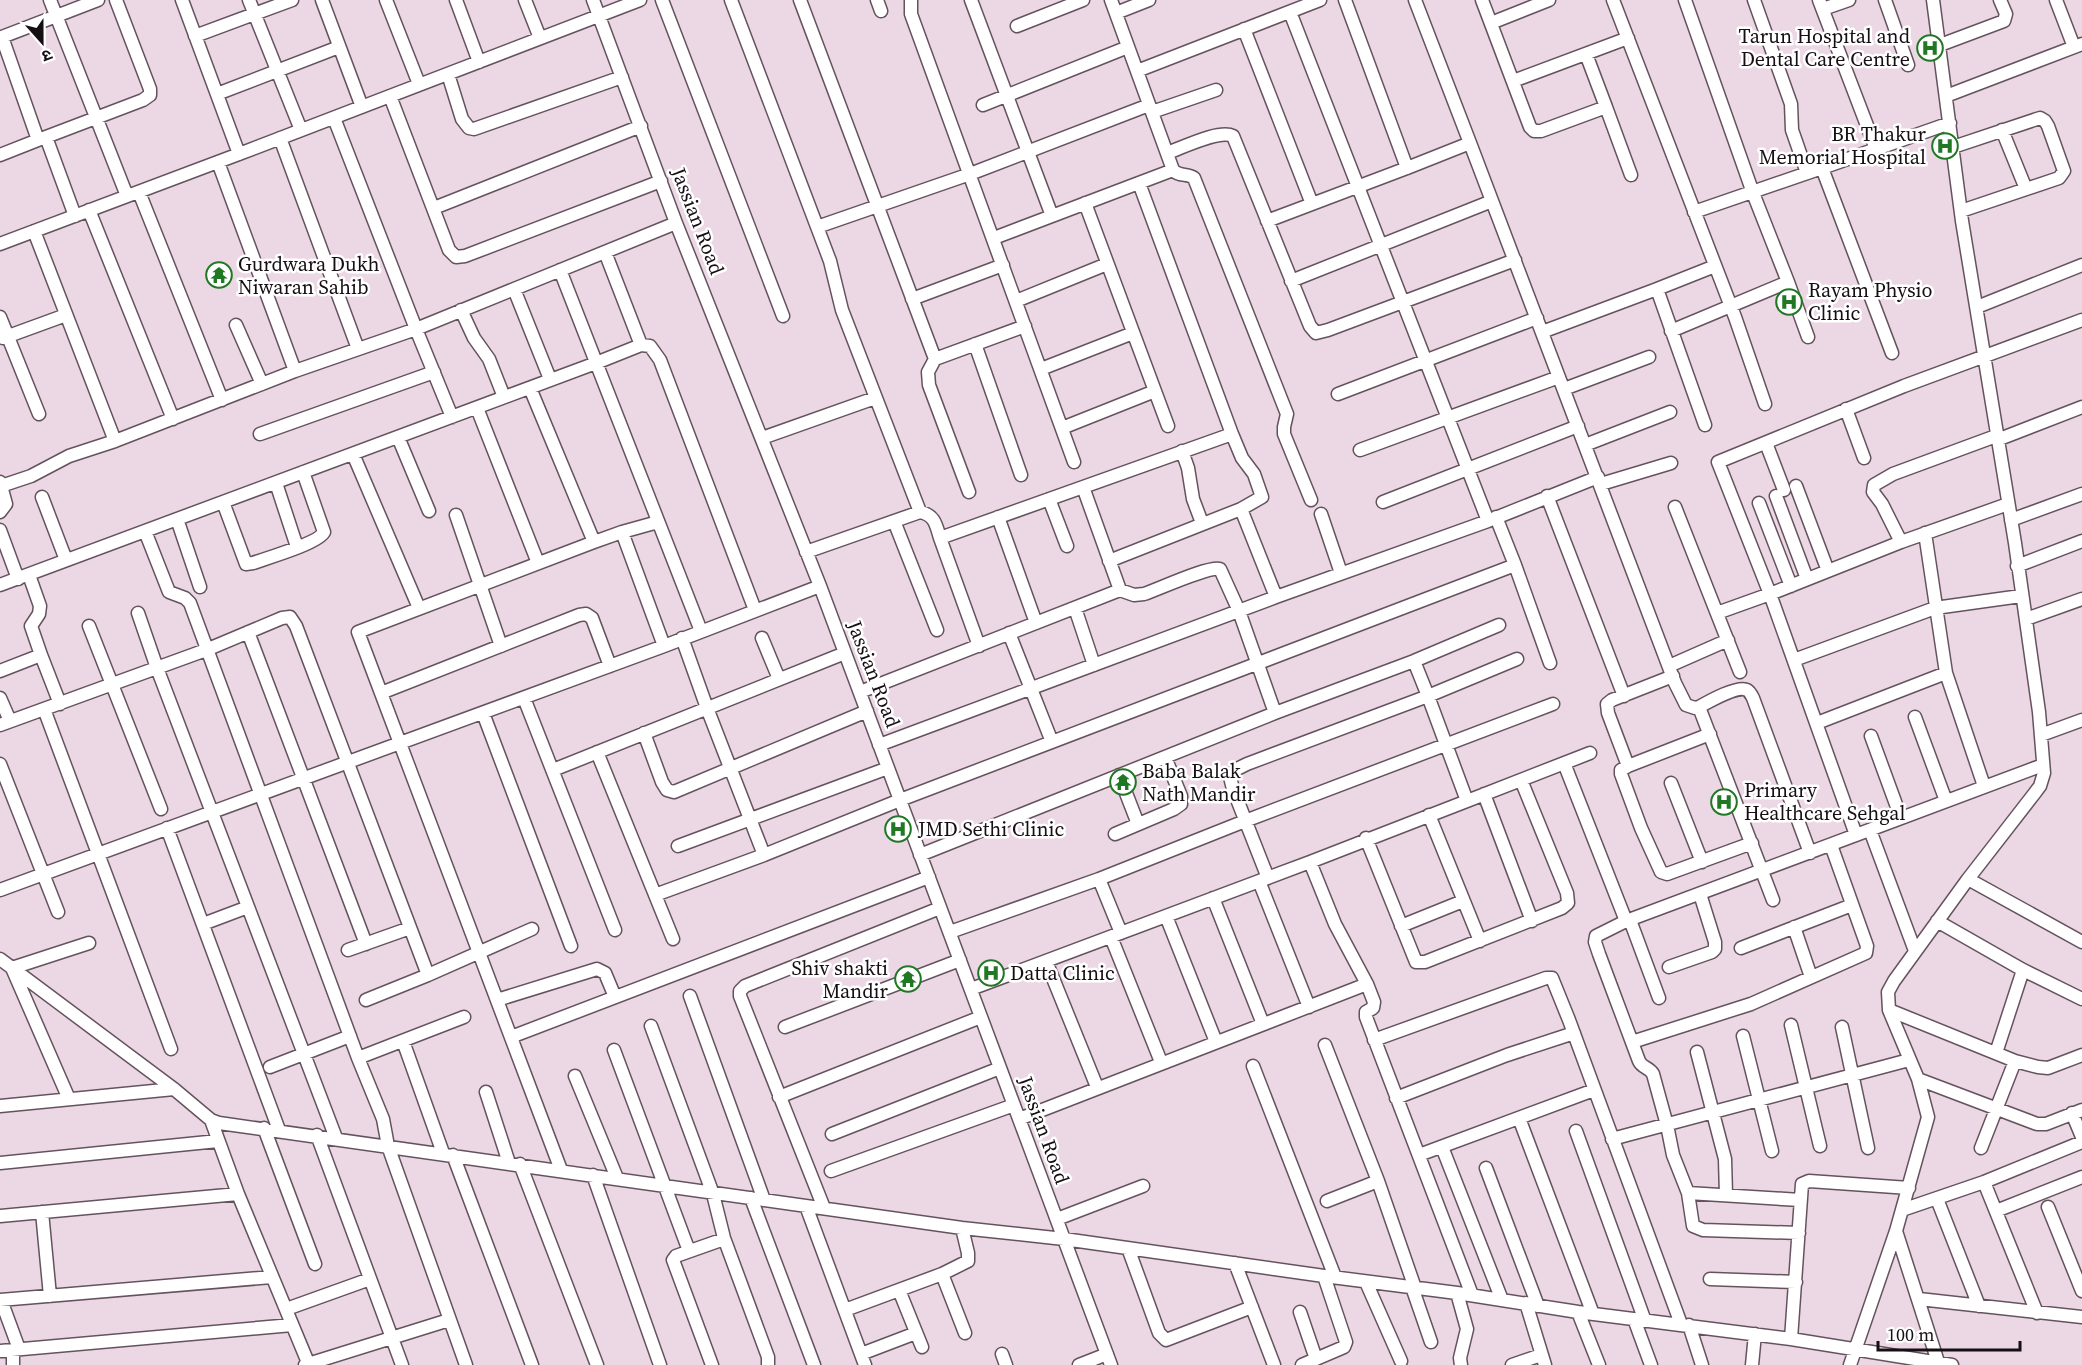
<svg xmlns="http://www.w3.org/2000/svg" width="2082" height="1365" font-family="'Source Serif 4','Noto Sans Devanagari',serif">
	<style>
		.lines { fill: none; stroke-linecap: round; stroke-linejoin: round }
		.minor-casing { stroke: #64535d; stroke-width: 15 }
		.minor { stroke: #fff; stroke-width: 12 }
		.labels { text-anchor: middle; stroke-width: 5; stroke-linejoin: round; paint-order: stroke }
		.poi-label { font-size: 20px; fill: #150e12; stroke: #fff; text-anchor: start }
		.street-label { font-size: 20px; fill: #150e12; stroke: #fff }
	</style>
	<rect width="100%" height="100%" fill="#ecd7e4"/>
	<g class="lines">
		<g class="minor-casing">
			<path id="minor" d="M50 0 127 196
				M98 0 2 37 38 140 143 100 150 95V89L116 0
				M182 0 239 154 640 0
				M249 0 301 130
				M322 0 362 107
				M386 0 419 84
				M456 0 479 62
				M525 0 540 38
				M593 0 676 223 820 586 1111 1365
				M662 0 783 316
				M731 0 830 261 842 310 920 512
				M800 0 935 359 1025 326
				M877 0 881 11
				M911 0V14L1074 462
				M971 0 1052 216
				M1111 0 1173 170C1179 177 1188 173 1194 178L1287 414 1284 427V434L1311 500
				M1345 0 1407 168 1470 143 1415 0
				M1482 0 1530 127 1534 131H1541L1606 107 1631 175
				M1613 0 1735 317 1765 404
				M1754 0 1791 104 1792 130 1807 173
				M1819 0 1876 149
				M1885 0 1908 65
				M2056 0 2074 47
				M1823 9 1849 0
				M1290 12 1488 521
				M1116 13 1149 0
				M1491 23 1549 0
				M1017 26 1083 0
				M1244 29 1312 204 1407 168
				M195 36 292 0
				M1940 45 2004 21 2006 14 2000 0
				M1586 54 1606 107
				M1137 71 1320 0
				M448 74 462 119 469 128 474 129 622 77
				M1513 81 1628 38
				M217 94 339 47
				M390 96 449 250 456 257 465 256 661 181
				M1946 96 2082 44
				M983 105 1128 47
				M1152 112 1216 90
				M334 118 416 329 676 223
				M2002 130 2026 189
				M46 137 75 216
				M280 138 358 349
				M1470 143 1675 683 1686 705 1695 708 1699 707
				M1953 147 2040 118 2045 121 2048 126 2064 171 2059 178 1961 211
				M1167 153C1182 148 1219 129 1233 136L1310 326 1316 333 1328 330 1515 260
				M0 155 38 140
				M218 162 295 371 416 329 452 417
				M1822 168 1950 123
				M139 192 222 400
				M1085 203 1168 426
				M434 208 641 126
				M89 210 173 419
				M1694 212 1822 168 1892 353
				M1267 221 1312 204
				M817 227 970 174 1149 105
				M34 231 115 441
				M994 238 1173 170
				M0 244 239 154
				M605 252 641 345 650 346 660 360 755 610
				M560 270 701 631
				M1291 281 1492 201
				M1788 282 1808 337
				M514 289 550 379
				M912 299 1003 265
				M1016 301 1107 264
				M1977 307 2082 265
				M461 310 474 338 489 359 504 397
				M0 317 39 414
				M236 325 262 384
				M1671 331 1788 282 1753 193 1685 0
				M1542 332 1657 289
				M3 338 66 315
				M975 344 1021 475
				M935 359 928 372 929 385 969 492
				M1041 369 1133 333
				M530 388 594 542
				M1564 389 1649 357
				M1338 394 1537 318
				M477 408 538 563
				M1846 409 1864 458
				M1705 425 1657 289 1715 266
				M1062 428 1155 391
				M260 434 434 372
				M398 437 429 511
				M762 438 875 398
				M1997 440 2082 407
				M1766 443 1784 490
				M1585 445 1670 412
				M1360 450 1559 377
				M1182 451 1188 468 1193 499 1202 523
				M353 454 419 608
				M0 482 6 504 0 512
				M276 483 297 547
				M1601 484 1671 463
				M1 486 31 476 69 456 115 441 295 371
				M1796 486 1828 571
				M1547 496 1624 696
				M1776 496 1807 579
				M42 497 66 560
				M1049 499 1067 546
				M223 502 246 564 253 563C267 558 319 543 324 532L303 472
				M1383 502 1578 426
				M1759 503 1791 586
				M1675 507 1740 672
				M1241 509 1276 597
				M1321 514 1341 573
				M456 515 501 646
				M998 517 1036 623
				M177 519 200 587
				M2011 520 2082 494
				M894 521 937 630
				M0 530 18 579
				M145 531 169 592 185 598 190 603 358 1058 383 1119 388 1146 466 1365
				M622 532 664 646
				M1925 533 1946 673 1984 786
				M1901 542 1882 504 1873 492 1874 485 1893 474 1996 436
				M806 552 920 512C935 515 936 525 940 538
				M1109 561 1241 509 1262 497 1254 474 1242 458 1232 434
				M1515 565 1550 663
				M2017 566 2082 541
				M29 575 40 606 39 614 31 626 41 655
				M0 585 596 363 641 345
				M1120 590 1134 595 1144 594C1159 589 1208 566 1220 569L1239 611 1275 713 1414 661 1499 625
				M1075 608 1094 665
				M138 613 157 668 336 1138
				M1717 613 1770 594 1718 462 1904 386 2082 320
				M2026 619 2082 599
				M89 626 161 809
				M248 632 366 944
				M1009 633 1052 742
				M682 638 707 708 764 855
				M762 638 779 679
				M979 646 940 538 1232 434 1139 183
				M1794 660 1935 608 2021 596
				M1414 661 1428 696 1517 659
				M1669 666 1728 640
				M0 671 41 655 60 704
				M1673 676 1612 700 1607 704 1608 713 1628 766 1710 734
				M860 692 1120 590 1083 487
				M381 693 579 615 586 614 592 618 610 666
				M0 698 10 721
				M524 698 615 930
				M44 709 171 1049
				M483 713 571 946
				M1915 717 1946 801
				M1817 723 1946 673
				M0 725 206 650 282 618 290 617 296 626 428 975 366 1000
				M644 733 662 782 667 790 674 792 867 711
				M2041 735 2082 720
				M1871 736 1901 818
				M879 745 1276 597 1488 521 1598 477
				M597 752 673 939
				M1564 763 1626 921
				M0 764 58 912
				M1628 766 1621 770V774L1641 828 1661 872 1667 874 1752 843
				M553 770 845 653
				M1119 775 1138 824
				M1671 783 1702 862
				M1484 794 1532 921
				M1429 815 1480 941
				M167 828 279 1130
				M1870 830 1915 951
				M1115 834 1174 809 1181 804V796L1165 757
				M1856 835 1770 594 1901 542 2008 504
				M1366 838 1416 962H1425L1562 908 1568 903 1567 893 1521 780
				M678 846 888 768
				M920 855 1275 713
				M1310 862 1335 924 1367 984 1374 1002 1373 1008 1366 1012V1017L1472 1295
				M1268 878 1233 789 1230 777 1235 770 1247 764 1428 696 1467 801 1590 753
				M1099 879 1121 933
				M1968 879 2082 942
				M1259 881 1309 1007
				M0 890 664 646 820 586
				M655 895 764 855 900 800 1515 565 1496 517
				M1213 898 1263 1024
				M1773 900 1699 707C1708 702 1738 685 1747 690 1749 691 1752 696 1753 698L1810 853
				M1166 916 1216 1042
				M1630 920 1659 998
				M1937 921 2023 970 2082 999
				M203 924 248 907
				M1401 926 1463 901
				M1794 927 1811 977
				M950 932 1099 879 1245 821 1553 704
				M1111 937 1161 1062
				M1741 948 1852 905
				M348 950 410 928
				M0 959 174 1089 211 1120 219 1123 962 1228 1064 1239 1324 1276 1457 1293 1578 1312 1791 1339 1952 1365
				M1046 961 1097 1087
				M1669 967 1712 952 1715 949V942L1700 894
				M428 975 532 929
				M971 989 1310 862 1467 801
				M690 996 764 1200
				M497 1000 597 969 605 973 615 997
				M1889 1010 2015 1061 2038 1067 2048 1068 2082 1055
				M1791 1025 1820 1146
				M651 1026 713 1194 724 1238 768 1357V1365
				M785 1027 960 960
				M1842 1027 1868 1148
				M1743 1036 1772 1151
				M511 1037 929 877
				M1374 1040 1546 978H1552L1569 1020 1681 1324
				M403 1041 443 1153
				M1632 1042 1751 1004 1866 953 1867 946 1831 845
				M1325 1045 1378 1181 1415 1288
				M614 1050 689 1251
				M1697 1052 1725 1159 1726 1195
				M1996 1053 2023 970
				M358 1058 464 1017
				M1253 1066 1335 1277
				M270 1067 350 1036
				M575 1076 617 1178
				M1918 1079 2037 1124H2046L2082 1110
				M486 1092 509 1163
				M779 1097 981 1017
				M1396 1098 1507 1055 1574 1033
				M69 1099 12 968 89 943
				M0 1106 174 1089
				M2072 1113 2082 1137
				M1519 1118 1593 1314
				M1019 1119 1367 984
				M211 1120 238 1194 309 1365
				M264 1128 315 1264
				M1576 1131 1645 1321
				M832 1134 1000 1068
				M317 1135 402 1365
				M1612 1139 1909 1060
				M1442 1147 1502 1300
				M1981 1148 2015 1061
				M453 1155 532 1365
				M1419 1155 1594 1090
				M0 1163 218 1141
				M520 1164 597 1365
				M1486 1168 1538 1306
				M561 1170 358 632 594 542 622 532 658 522
				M831 1171 1014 1105
				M593 1175 660 1365
				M1984 1182 2037 1313
				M1688 1193 1800 1200
				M751 1198 814 1365
				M1937 1199 1979 1306
				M1327 1201 1378 1181
				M806 1206 865 1365
				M2048 1207 2082 1291
				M824 1208 740 996V991L745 986 940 908
				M1902 1210 1984 1182 2082 1142
				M1996 1211 2082 1177
				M42 1212 50 1296
				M0 1216 238 1194
				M1057 1219 1143 1186
				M1896 1231 1939 1365
				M1799 1233 1703 1230 1693 1226 1688 1193 1673 1155 1667 1125 1653 1074C1649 1067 1642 1068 1639 1061L1599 954 1595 942 1596 936 1626 921 2043 765
				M1128 1248 1159 1333 1166 1340 1252 1307
				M1235 1263 1274 1365
				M942 1274 965 1333
				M1710 1279 1796 1282
				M1366 1282 1401 1361
				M1412 1287 1431 1342
				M899 1290 922 1347
				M1457 1293 1467 1329 1460 1358 1461 1365
				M1919 1299 2082 1317
				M0 1300 272 1277
				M1 1300 19 1349
				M1526 1303 1545 1365
				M292 1307 370 1279
				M845 1310 942 1274 968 1261V1253L962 1228
				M1300 1312 1316 1359
				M1578 1312 1599 1365
				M1634 1319 1651 1365
				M1689 1325 1702 1365
				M1791 1339 1802 1184 1809 1181 1909 1188
				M13 1350V1365
				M0 1351 292 1325
				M861 1354 916 1333
				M1002 1354 1006 1365
				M305 1365 449 1320
				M712 1365 673 1260 676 1256 724 1239
				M1079 1365 1107 1354
				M1302 1365 1344 1347 1346 1342 1324 1276
				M1512 1365 1541 1355
				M1752 1365 1755 1334
				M1850 1365 1896 1231 1928 1117 1918 1079 1889 1010 1888 992 1894 981 1968 879 2034 794 2040 786 2044 773 2039 712 2015 543 1962 221 1933 0"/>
		</g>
		<use href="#minor" class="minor"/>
	</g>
	<defs>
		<g id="hospital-ring" transform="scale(1.35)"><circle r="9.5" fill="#fff" stroke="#217824" stroke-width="1.5"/><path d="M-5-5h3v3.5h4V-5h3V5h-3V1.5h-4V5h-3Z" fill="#217824"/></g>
		<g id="temple-ring" transform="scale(1.35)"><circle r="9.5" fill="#fff" stroke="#217824" stroke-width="1.5"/><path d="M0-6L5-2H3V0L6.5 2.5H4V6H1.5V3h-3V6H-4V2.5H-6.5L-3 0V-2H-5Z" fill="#217824"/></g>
	</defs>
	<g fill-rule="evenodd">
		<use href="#hospital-ring" x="1930" y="48"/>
		<use href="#hospital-ring" x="1945" y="146"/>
		<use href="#temple-ring" x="219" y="275"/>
		<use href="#hospital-ring" x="1789" y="302"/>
		<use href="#temple-ring" x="1123" y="782"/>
		<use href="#hospital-ring" x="1724" y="802"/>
		<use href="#hospital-ring" x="898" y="829"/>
		<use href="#hospital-ring" x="991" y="973"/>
		<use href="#temple-ring" x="908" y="979"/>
	</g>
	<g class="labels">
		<g class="poi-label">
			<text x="1910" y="43" text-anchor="end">Tarun Hospital and<tspan x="1910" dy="23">Dental Care Centre</tspan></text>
			<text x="1926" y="141" text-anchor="end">BR Thakur<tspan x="1926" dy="23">Memorial Hospital</tspan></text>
			<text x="238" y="271">Gurdwara Dukh<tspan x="238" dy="23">Niwaran Sahib</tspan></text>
			<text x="1808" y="297">Rayam Physio<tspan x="1808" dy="23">Clinic</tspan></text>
			<text x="1142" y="778">Baba Balak<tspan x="1142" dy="23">Nath Mandir</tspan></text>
			<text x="1744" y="797">Primary<tspan x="1744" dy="23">Healthcare Sehgal</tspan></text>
			<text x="918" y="836">JMD Sethi Clinic</text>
			<text x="888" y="975" text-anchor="end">Shiv shakti<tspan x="888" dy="23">Mandir</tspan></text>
			<text x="1010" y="980">Datta Clinic</text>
		</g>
		<g class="street-label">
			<text transform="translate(698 221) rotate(69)" y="7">Jassian Road</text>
			<text transform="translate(874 674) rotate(69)" y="7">Jassian Road</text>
			<text transform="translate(1044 1130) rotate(70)" y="7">Jassian Road</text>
		</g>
	</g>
	<g transform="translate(42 42) rotate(159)" stroke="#ffffff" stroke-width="4.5" paint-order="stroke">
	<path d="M0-4.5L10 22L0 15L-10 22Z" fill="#150e12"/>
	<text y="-9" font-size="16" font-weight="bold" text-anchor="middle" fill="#150e12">उ</text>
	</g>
	<path d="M1878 1341v9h142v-9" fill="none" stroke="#150e12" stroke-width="3"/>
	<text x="1887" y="1341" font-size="18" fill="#150e12" stroke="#ffffff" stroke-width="4.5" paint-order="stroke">100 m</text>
</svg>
